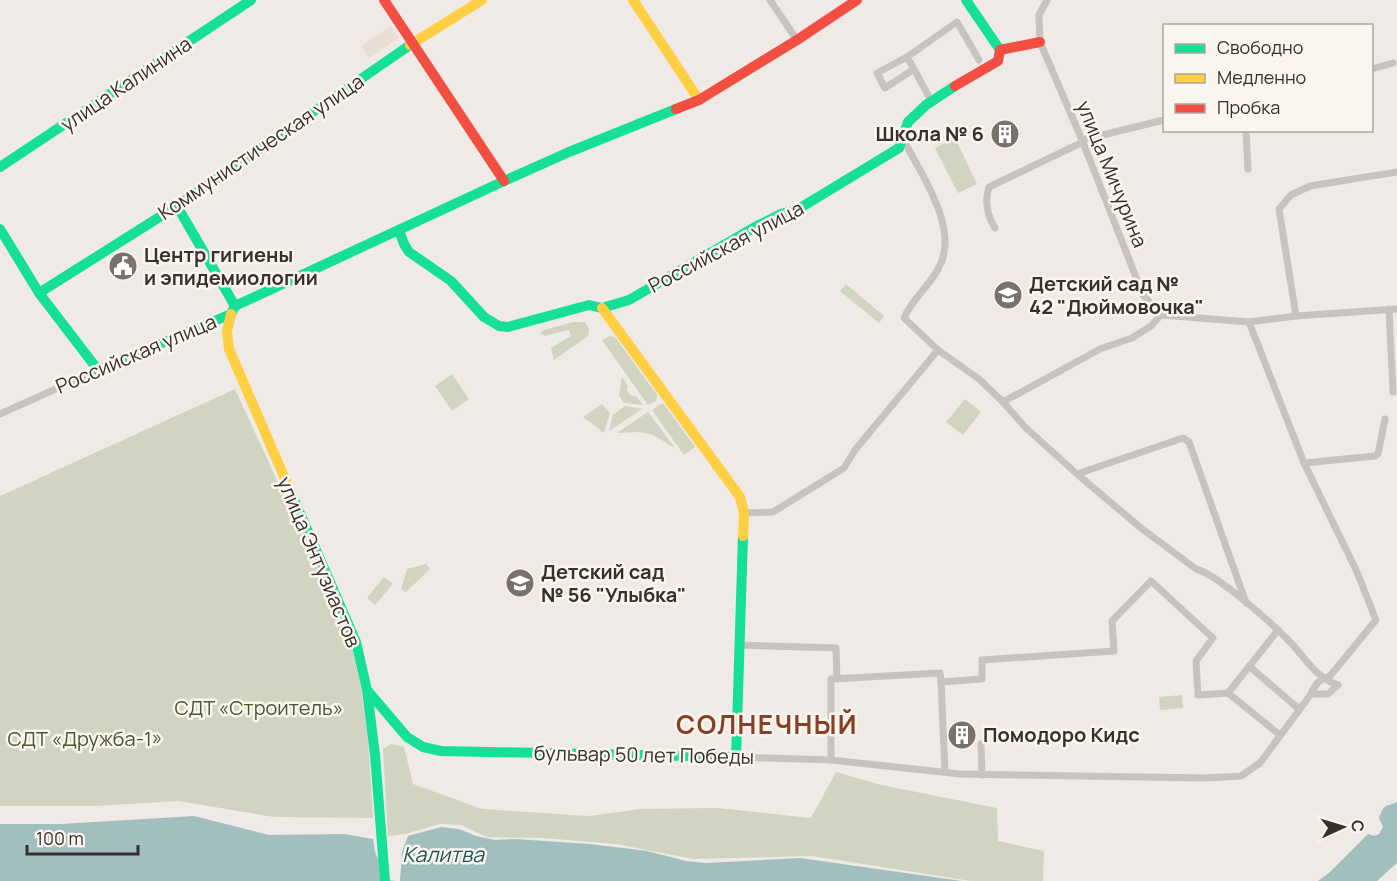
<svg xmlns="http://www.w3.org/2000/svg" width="1397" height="881" font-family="Manrope,sans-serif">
<rect width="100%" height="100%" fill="#efeae5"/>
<g fill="#d0d4c0">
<polygon points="955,138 977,184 958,193 935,148"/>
<polygon points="846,284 884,316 879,323 840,291"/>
<polygon points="573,322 585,322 589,329 588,336 554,360 551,348 571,336 569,330 545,336 540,333 544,330"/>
<polygon points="610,336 615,337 657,395 656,401 648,405 602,340"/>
<polygon points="452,374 469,399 452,411 435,386"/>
<polygon points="622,377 628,386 627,390 631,396 636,396 643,405 624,403 619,395"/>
<polygon points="235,389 331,598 352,649 361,688 368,738 373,818 274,817 179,801 96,806 0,806 0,496"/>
<polygon points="965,399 981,412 963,435 946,422"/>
<polygon points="663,403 695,447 684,455 652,410"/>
<polygon points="602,404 610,413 604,433 583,417"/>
<polygon points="625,406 642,409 609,431 613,415"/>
<polygon points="648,412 675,448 653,435 640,432 617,433"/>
<polygon points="426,564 430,569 406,592 401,589 407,569"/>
<polygon points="384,577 393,584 375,605 367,598"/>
<polygon points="1182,695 1183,708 1160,710 1159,697"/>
<polygon points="391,744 404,747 413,784 482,809 588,816 641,809 717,808 811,818 836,772 881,785 997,808 998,841 1044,851 1043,881 971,881 812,856 693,859 616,844 543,838 487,837 461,825 440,824 405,834 388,836 383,749"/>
</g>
<polygon fill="#e8ded3" points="391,26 399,38 369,58 361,46"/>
<g fill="#a2bfc0">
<path d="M1397,802V863L1377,881H1318L1330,872L1368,834L1374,836L1379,834L1383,827L1379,818C1384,804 1385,807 1397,802Z"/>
<polygon points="194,816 269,835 344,834 373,839 375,852 388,880 396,881 0,881 0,824 61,824"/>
<polygon points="441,827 459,829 476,836 495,840 515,839 590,844 647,851 686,861 705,863 800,858 962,881 400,881 402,852 408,836"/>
</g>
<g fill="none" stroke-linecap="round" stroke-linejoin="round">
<g stroke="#c8c3be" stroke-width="7">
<polyline points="770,0 797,40"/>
<polyline points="1047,0 1039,15 1040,42 1082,140 1143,295 1161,315"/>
<polyline points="907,57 957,22 979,60"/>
<polyline points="914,69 907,57 877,73 885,88 914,69 929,97 934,100"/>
<polyline points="1372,69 1393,63"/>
<polyline points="1246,130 1248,169"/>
<polyline points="1082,140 1164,120"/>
<path d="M904,141C922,175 961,231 938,269C928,288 912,299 904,318L938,350L979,379L1003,402L1025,427L1077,474L1141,528L1196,569C1217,574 1274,625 1291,643C1306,659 1316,678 1338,685"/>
<path d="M995,228C987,215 984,202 989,187L1083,142"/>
<polyline points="1389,309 1393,392"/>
<polyline points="1161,315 1249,322 1296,316 1397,309"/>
<polyline points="1296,316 1279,209 1291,195 1310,186 1397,172"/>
<path d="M1249,322L1304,463L1357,572L1376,620L1330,676C1320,679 1315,684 1311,694"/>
<polyline points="1003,402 1100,349 1132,338 1151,326 1161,315"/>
<polyline points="0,414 98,370"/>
<polyline points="1304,463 1375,456 1378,454 1385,419"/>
<polyline points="1077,474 1183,438 1189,442 1246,603"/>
<polyline points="744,513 773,512 844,468 855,450 938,350"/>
<polyline points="739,645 836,648 837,679"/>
<polyline points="1249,666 1299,709"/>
<polyline points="941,682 945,772"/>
<polyline points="1228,693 1280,735"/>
<polyline points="981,744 982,775"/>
<polyline points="736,757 831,760 960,774 1206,778 1241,776 1260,763 1311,694 1328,694 1338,685"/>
<polyline points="831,760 831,679 940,673 941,682 982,679 982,660 1114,651 1112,621 1151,581 1213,638 1196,661 1198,695 1228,693 1278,630"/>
</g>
<g stroke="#16e098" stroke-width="10">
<polyline points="966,0 1000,50"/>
<polyline points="0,167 251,0"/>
<polyline points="177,206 235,306"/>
<polyline points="0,229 39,293 98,370 231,314 235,306 504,181 569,152 676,109"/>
<polyline points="399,230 404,244 409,252 451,281 484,317 499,326 508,327 589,305 602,308 629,300 755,227 781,214 795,211 899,148 908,122 926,105 955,86"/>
<polyline points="39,293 177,206 410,45"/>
<polyline points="292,495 356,642 367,690 375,755 385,881"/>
<polyline points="367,690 407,737 423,747 441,751 736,757 743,536"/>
</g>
<g stroke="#ffcf43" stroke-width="10">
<polyline points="633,0 699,100"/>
<polyline points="410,45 482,0"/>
<polyline points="602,308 740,497 744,513 743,536"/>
<polyline points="231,314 227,331 229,349 292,495"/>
</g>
<g stroke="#f24e42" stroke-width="10">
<polyline points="384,0 504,181"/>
<polyline points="955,86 998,61 1000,50 1040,42"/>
<polyline points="676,109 699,100 797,40 857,0"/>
</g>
</g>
<defs>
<g id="building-disc" transform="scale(1.5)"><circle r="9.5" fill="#79716c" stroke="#faf5ee"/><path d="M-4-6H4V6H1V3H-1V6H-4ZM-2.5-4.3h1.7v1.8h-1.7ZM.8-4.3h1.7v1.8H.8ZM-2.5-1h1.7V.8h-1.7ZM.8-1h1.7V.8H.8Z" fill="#fff"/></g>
<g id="civic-disc" transform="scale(1.5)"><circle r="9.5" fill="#79716c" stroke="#faf5ee"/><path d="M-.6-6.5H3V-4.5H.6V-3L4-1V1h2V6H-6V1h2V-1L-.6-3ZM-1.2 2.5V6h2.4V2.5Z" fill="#fff"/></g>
<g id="school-disc" transform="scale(1.5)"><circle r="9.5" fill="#79716c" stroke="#faf5ee"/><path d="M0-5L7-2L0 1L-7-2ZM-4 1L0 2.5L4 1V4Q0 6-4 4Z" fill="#fff"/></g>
</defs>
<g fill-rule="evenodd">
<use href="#building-disc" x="1005" y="134"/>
<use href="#civic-disc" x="123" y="266"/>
<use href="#school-disc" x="1008" y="295"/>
<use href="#school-disc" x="520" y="583"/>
<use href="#building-disc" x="962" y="735"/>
</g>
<g text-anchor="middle" stroke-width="5" stroke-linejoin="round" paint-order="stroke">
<g font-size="20" fill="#3a302b" stroke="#faf5ee">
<text transform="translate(126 84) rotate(-34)" y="7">улица Калинина</text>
<text transform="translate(261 147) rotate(-34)" y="7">Коммунистическая улица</text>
<text transform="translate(1112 174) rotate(68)" y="7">улица Мичурина</text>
<text transform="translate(726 247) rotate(-28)" y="7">Российская улица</text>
<text transform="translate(136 354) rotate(-23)" y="7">Российская улица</text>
<text transform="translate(319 562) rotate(67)" y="7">улица Энтузиастов</text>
<text transform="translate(644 755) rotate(1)" y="7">бульвар 50 лет Победы</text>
</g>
<g font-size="20" font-weight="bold" fill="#3a302b" stroke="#faf5ee" text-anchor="start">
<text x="984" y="141" text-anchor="end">Школа № 6</text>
<text x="144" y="262">Центр гигиены<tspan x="144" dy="23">и эпидемиологии</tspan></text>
<text x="1029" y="291">Детский сад №<tspan x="1029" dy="23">42 "Дюймовочка"</tspan></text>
<text x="541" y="579">Детский сад<tspan x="541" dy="23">№ 56 "Улыбка"</tspan></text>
<text x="983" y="742">Помодоро Кидс</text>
</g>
<g font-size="20" fill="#48582f" stroke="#faf5ee">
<text x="259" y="715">СДТ «Строитель»</text>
<text x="85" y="746">СДТ «Дружба-1»</text>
</g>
<g font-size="21" font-style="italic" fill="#21565b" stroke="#faf5ee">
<text x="443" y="862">Калитва</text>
</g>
<g font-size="26" font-weight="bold" letter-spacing="1.5" fill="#873f26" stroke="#faf5ee">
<text x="767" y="734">СОЛНЕЧНЫЙ</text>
</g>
</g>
<rect x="1163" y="24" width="210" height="108" fill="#faf5ee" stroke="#ada6a0" stroke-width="1.5"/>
<rect x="1175" y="44" width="30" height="9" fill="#16e098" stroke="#ada6a0" stroke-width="1.5"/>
<text x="1217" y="54" font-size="18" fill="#3a302b">Свободно</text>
<rect x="1175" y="74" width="30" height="9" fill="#ffcf43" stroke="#ada6a0" stroke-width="1.5"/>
<text x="1217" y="84" font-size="18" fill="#3a302b">Медленно</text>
<rect x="1175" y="104" width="30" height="9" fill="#f24e42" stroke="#ada6a0" stroke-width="1.5"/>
<text x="1217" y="114" font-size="18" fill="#3a302b">Пробка</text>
<g transform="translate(1343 827) rotate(86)" stroke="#faf5ee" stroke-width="4.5" paint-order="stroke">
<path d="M0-4.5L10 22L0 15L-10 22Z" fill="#3a302b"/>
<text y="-9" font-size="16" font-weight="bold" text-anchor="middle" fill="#3a302b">С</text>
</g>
<path d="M27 845v9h111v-9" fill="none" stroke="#3a302b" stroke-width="3"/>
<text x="36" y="845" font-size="18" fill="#3a302b" stroke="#faf5ee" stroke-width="4.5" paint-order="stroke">100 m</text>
</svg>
